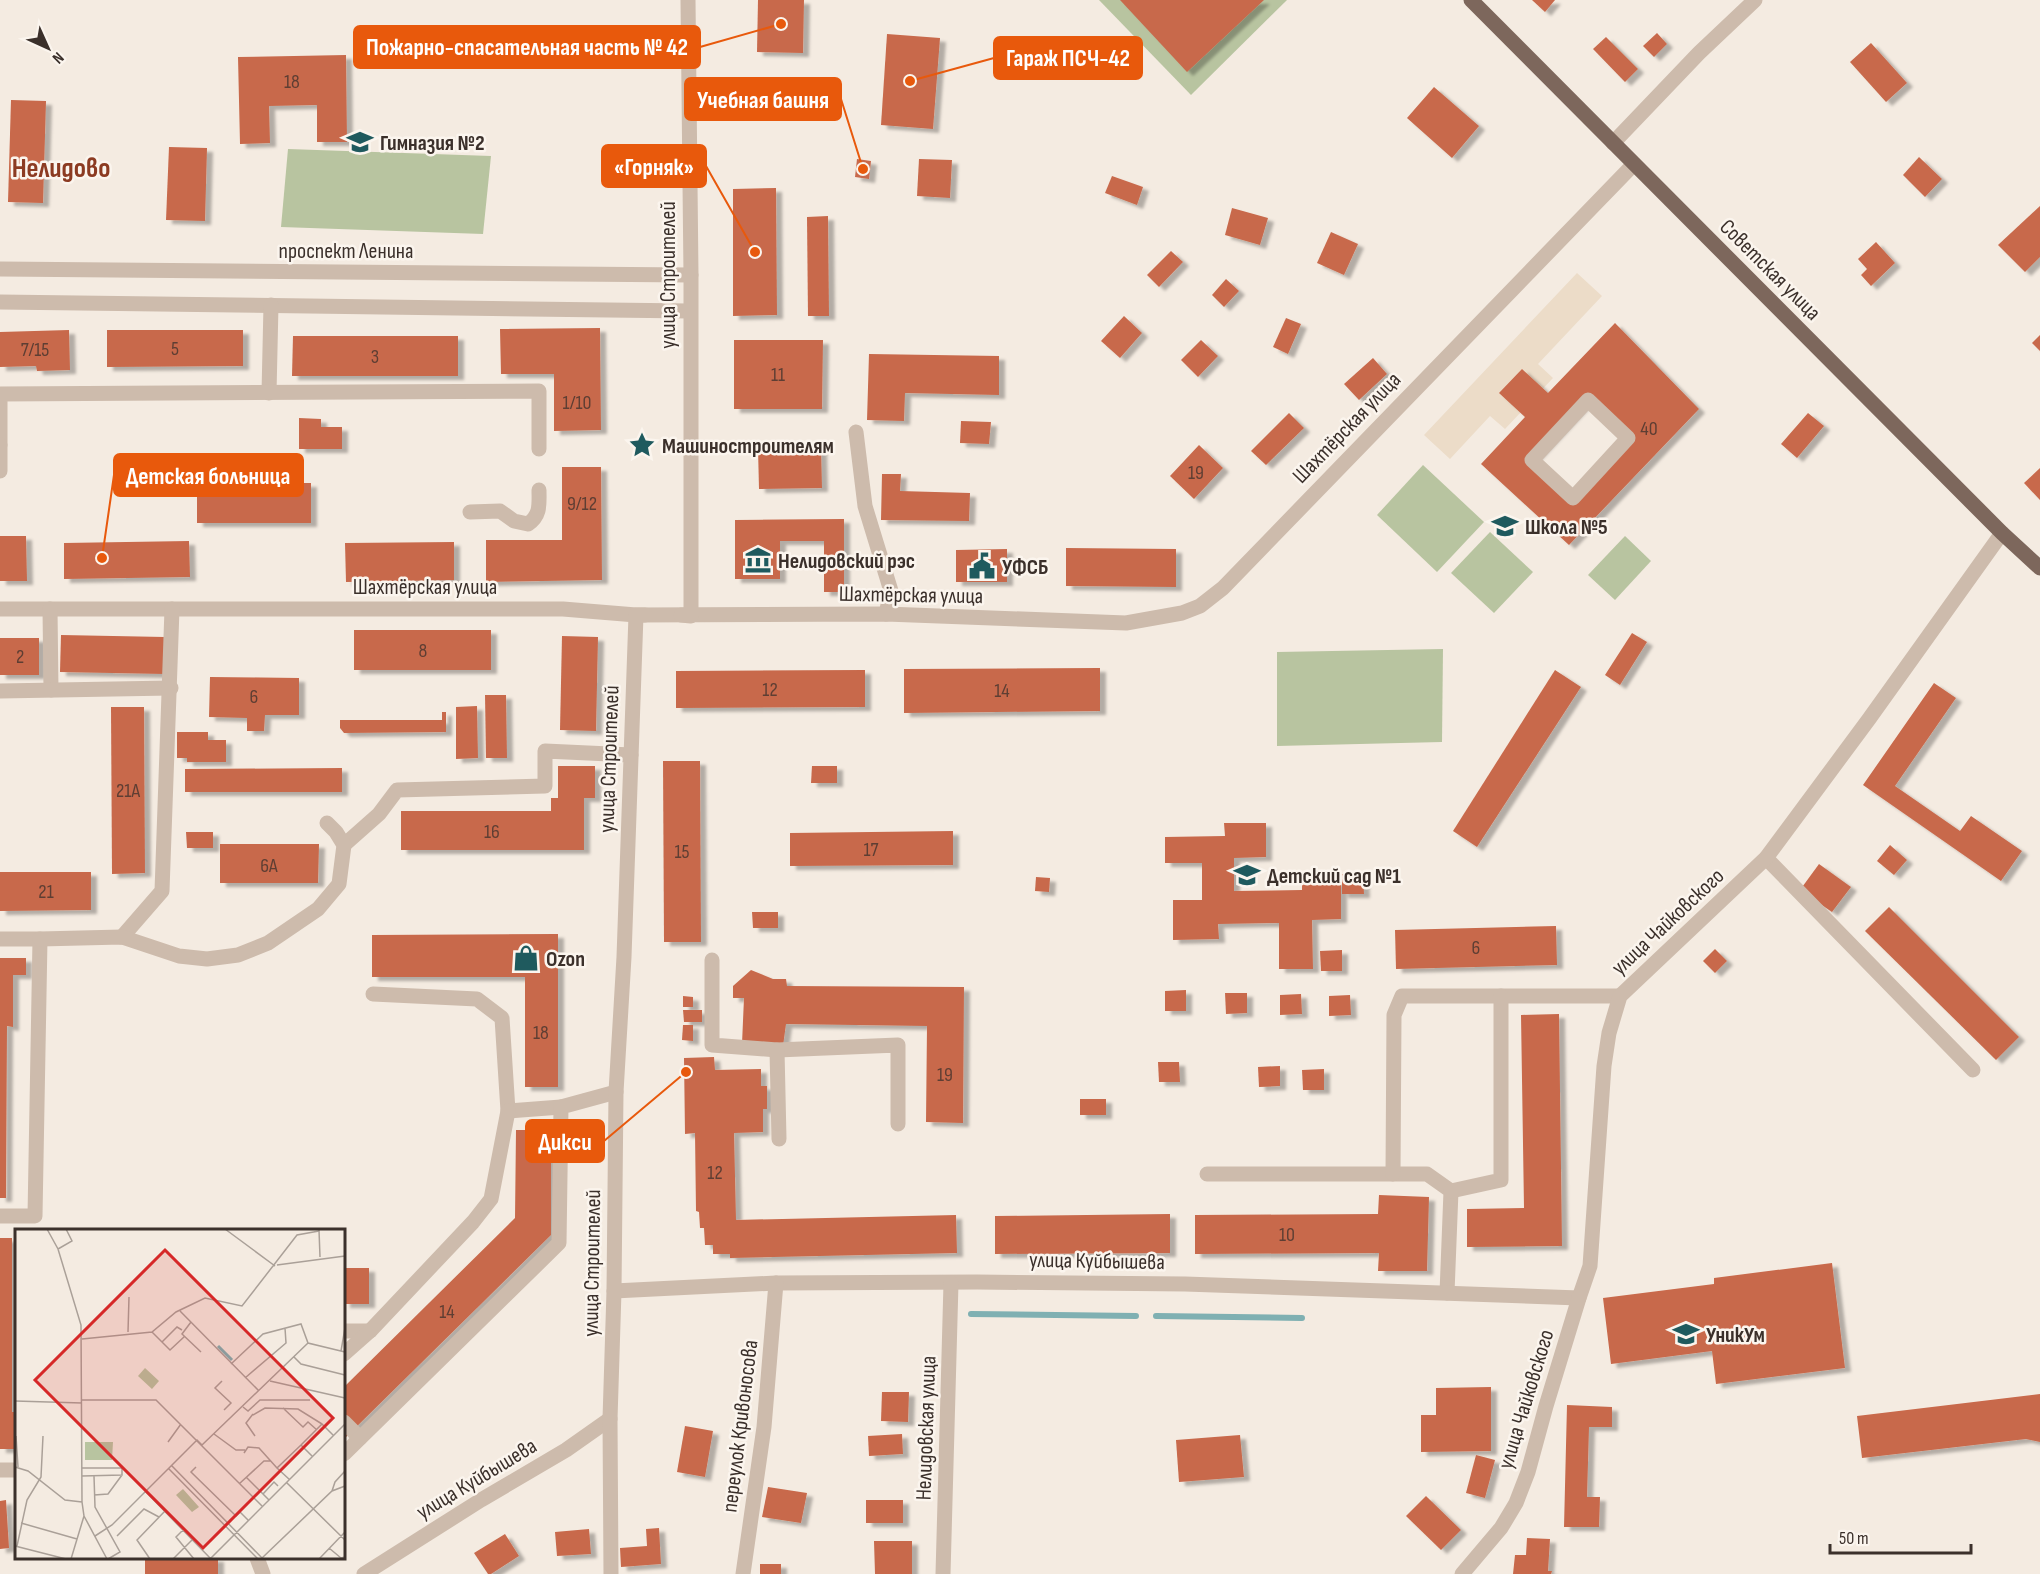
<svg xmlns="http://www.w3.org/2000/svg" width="2040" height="1574" font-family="'Sofia Sans Condensed',sans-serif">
<defs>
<filter id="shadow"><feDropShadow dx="6" dy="4" stdDeviation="1.5" flood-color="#0004"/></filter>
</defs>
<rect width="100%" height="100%" fill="#f4ebe1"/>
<g fill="#b8c4a0">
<polygon points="1099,0 1287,0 1191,95"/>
<polygon points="288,149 491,156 483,234 281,227"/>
<polygon points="1423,465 1484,522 1437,572 1377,515"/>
<polygon points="1490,532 1533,572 1494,613 1451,573"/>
<polygon points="1625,536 1651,561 1615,600 1588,575"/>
<polygon points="1443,649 1442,742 1277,746 1277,652"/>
</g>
<polygon fill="#ecdcc8" points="1577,273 1602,296 1538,364 1553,378 1505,429 1490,416 1450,459 1424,435"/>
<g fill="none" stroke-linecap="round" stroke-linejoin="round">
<g stroke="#7fb0b2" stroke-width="6">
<polyline points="971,1314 1136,1316"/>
<polyline points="1156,1316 1302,1318"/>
</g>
</g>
<g fill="#c8694b" fill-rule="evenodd" filter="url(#shadow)">
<polygon points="758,0 804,0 803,53 757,52"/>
<polygon points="1120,0 1264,0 1187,72"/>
<polygon points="1532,0 1555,0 1545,12"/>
<polygon points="1657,33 1667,44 1654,57 1643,46"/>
<polygon points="887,34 940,38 933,129 881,125"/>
<polygon points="1606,37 1638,69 1625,82 1593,49"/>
<polygon points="1871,43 1907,83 1886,102 1850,62"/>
<polygon points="346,55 347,142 317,142 317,105 269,106 270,143 240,144 238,57"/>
<polygon points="1434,87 1479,126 1452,158 1407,118"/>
<polygon points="11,100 46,101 43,203 8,202"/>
<polygon points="169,147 207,148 205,221 166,220"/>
<polygon points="1919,157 1942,179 1925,197 1903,175"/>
<polygon points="857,159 871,161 869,179 855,177"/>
<polygon points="919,159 952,160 950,198 917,196"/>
<polygon points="1112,176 1143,187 1137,205 1105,193"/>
<polygon points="776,188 777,315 733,316 733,189"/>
<polygon points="2040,206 2040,257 2025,272 1998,245"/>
<polygon points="1232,208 1268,218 1260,245 1225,235"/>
<polygon points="828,216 829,316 808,316 807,217"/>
<polygon points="1331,232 1358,244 1344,275 1317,263"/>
<polygon points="1876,242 1895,263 1871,286 1861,275 1867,269 1858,259"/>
<polygon points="1171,251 1183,262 1159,287 1147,275"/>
<polygon points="1226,279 1239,291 1224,307 1212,295"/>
<polygon points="1124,316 1142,333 1120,358 1101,341"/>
<polygon points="1286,318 1301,324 1288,354 1273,347"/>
<path d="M1615,323L1699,409L1569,545L1481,464L1525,417L1499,393L1522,369L1548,393ZM1588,400L1628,438L1573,498L1532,460Z"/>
<polygon points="600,328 601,430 554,431 554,374 501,374 500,329"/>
<polygon points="69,330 70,370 37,371 36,366 0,367 0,332"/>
<polygon points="107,330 243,330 243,366 107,367"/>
<polygon points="2040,335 2040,351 2032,343"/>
<polygon points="293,336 458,336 458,376 292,376"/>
<polygon points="734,340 823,340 822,409 734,409"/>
<polygon points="1201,340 1218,356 1198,377 1181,360"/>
<polygon points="869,354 999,356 999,395 905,393 904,421 867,420"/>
<polygon points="1373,358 1387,374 1359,400 1344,384"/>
<polygon points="1289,413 1304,428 1266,465 1251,451"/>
<polygon points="1808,413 1824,426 1797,458 1781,444"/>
<polygon points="299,418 321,419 321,427 342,427 342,449 299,449"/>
<polygon points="961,421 991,422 989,444 960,443"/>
<polygon points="1199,445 1223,468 1194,499 1170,476"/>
<polygon points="821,447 822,488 759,489 758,448"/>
<polygon points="562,467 601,467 602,580 486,582 486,540 562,540"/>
<polygon points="2040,468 2040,500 2024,483"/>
<polygon points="882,474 901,474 900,491 970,493 969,521 881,520"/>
<rect x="197" y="483" width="114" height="40"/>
<polygon points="844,519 844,592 824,592 824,541 780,541 780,579 735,579 735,520"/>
<polygon points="0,536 26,536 27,581 0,581"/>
<polygon points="189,541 190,577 64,579 64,543"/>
<polygon points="454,542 454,580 346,582 345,543"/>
<polygon points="1066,548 1176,549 1176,587 1066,586"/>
<polygon points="1007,549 1007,582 956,582 956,550"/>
<rect x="354" y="630" width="137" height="40"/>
<polygon points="1632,633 1647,642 1620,685 1605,675"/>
<polygon points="61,635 165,637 165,674 60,672"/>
<polygon points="562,636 598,637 596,731 560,730"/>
<rect x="0" y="638" width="39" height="37"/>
<polygon points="1100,668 1100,711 904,713 904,669"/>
<polygon points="865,670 865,707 676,708 676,671"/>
<polygon points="1555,670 1581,687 1477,847 1453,831"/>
<polygon points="210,677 299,678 299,715 265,715 264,731 247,731 247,718 209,717"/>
<polygon points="1934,683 1956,698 1895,786 1960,831 1971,816 2022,851 2001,881 1863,785"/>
<polygon points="485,695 506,695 507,758 486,758"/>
<polygon points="477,706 478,758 456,759 456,707"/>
<polygon points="111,707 144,707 145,873 112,874"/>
<polygon points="442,712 446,712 446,732 344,733 340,728 340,720 442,720"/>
<polygon points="177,732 208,732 208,740 226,740 226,762 187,762 187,758 177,758"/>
<polygon points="663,761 700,761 701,942 664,942"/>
<polygon points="558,766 595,766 595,798 584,798 584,850 401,850 401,811 551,811 551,798 558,798"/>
<polygon points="812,766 837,766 837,783 811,783"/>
<polygon points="342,768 342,792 185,792 185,769"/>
<polygon points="1224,823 1266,823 1266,857 1234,858 1234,891 1302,890 1302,881 1341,881 1341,919 1312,920 1313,969 1279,969 1279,923 1218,924 1219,939 1173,940 1173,900 1202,900 1202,863 1165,863 1165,837 1225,836"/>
<polygon points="953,831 953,865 790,866 790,833"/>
<polygon points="186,832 213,832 213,848 187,848"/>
<polygon points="220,844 319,844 318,883 220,883"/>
<polygon points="1890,845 1907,860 1894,875 1877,861"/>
<polygon points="1819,864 1851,887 1832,912 1800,890"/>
<polygon points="0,872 91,872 91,910 0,911"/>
<polygon points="1363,873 1364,894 1342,894 1342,874"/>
<polygon points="1036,877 1050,878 1049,892 1035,891"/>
<polygon points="1889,907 2019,1037 1996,1060 1865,931"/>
<polygon points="752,912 778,912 778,928 753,928"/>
<polygon points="1556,926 1557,965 1396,969 1395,930"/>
<polygon points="558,934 558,1087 525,1087 525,977 372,977 372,935"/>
<polygon points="1715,949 1727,961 1715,973 1703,961"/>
<polygon points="1342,950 1342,971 1321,971 1320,951"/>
<polygon points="0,958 26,958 26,975 13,975 13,1027 7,1026 6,1198 0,1198"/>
<polygon points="751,970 773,979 786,979 787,986 964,987 963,1123 926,1122 927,1026 786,1024 783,1046 742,1044 744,998 733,998 733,986"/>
<polygon points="1186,990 1186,1011 1165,1011 1165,991"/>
<polygon points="1225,993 1247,993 1247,1013 1226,1014"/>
<polygon points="1301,994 1302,1014 1280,1015 1280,995"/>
<polygon points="1350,995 1351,1015 1329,1016 1329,996"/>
<polygon points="683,996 693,997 693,1007 683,1007"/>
<polygon points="683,1010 702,1010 702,1022 684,1022"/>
<polygon points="1559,1014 1562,1246 1467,1247 1467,1209 1524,1208 1521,1015"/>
<polygon points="683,1025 693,1025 693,1041 682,1040"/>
<polygon points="714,1057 715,1070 761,1069 761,1086 767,1086 767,1109 763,1109 763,1132 734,1133 736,1220 956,1215 957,1253 730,1258 730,1254 713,1254 713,1245 705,1245 704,1228 700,1228 699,1212 696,1211 695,1133 685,1134 684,1058"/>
<polygon points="1158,1062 1179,1062 1180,1082 1159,1082"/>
<polygon points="1280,1066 1280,1086 1259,1087 1258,1067"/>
<polygon points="1324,1069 1324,1090 1303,1090 1302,1070"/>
<rect x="1080" y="1099" width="26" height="16"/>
<polygon points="516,1130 551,1130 551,1235 344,1439 344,1387 515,1218"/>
<polygon points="1379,1195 1429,1197 1427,1271 1378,1271 1379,1253 1195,1254 1195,1215 1378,1214"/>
<polygon points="1170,1214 1170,1253 995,1254 995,1216"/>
<polygon points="0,1238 12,1238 12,1412 16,1412 16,1449 0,1449"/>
<polygon points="1832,1263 1845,1368 1716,1384 1712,1351 1611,1364 1603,1298 1714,1284 1714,1278"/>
<rect x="344" y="1268" width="25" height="36"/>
<polygon points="1491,1387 1491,1451 1421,1452 1421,1415 1436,1415 1436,1388"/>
<polygon points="882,1392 909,1392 908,1422 881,1421"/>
<polygon points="2040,1394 2040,1442 2026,1439 1862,1458 1857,1416"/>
<polygon points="1567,1405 1612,1407 1612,1427 1589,1427 1587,1497 1600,1497 1599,1527 1564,1527"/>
<polygon points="685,1426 713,1431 705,1477 677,1472"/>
<polygon points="902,1434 903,1454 869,1456 868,1436"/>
<polygon points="1240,1435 1244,1477 1179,1482 1176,1440"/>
<polygon points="1476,1455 1495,1460 1485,1498 1466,1493"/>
<polygon points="768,1487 807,1493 801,1523 762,1517"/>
<polygon points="1426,1496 1461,1530 1441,1550 1406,1516"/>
<polygon points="6,1500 9,1548 0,1549 0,1501"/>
<rect x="866" y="1500" width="37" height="23"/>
<polygon points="659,1528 661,1564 621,1567 620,1548 647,1546 646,1529"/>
<polygon points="589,1529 591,1554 557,1556 555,1532"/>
<polygon points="505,1534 519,1556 491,1574 488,1574 474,1553"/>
<polygon points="1527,1538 1550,1539 1548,1571 1552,1571 1551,1574 1513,1574 1515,1555 1526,1555"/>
<polygon points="874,1541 912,1541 912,1574 875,1574"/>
<rect x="145" y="1558" width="73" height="16"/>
<rect x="760" y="1564" width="21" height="10"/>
</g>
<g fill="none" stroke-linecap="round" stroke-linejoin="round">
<g stroke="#cdbbac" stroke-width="15">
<polyline points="1613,143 1699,53 1755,0"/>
<polyline points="0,269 691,275"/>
<polyline points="0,302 689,311"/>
<polyline points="269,393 271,305"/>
<polygon points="1588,400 1628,438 1573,498 1532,460"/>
<polyline points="856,432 865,506 891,591 886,614"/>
<polyline points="0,445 0,394 539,391 539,449"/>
<polyline points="0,445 0,471"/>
<path d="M470,512L500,511L514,521L528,524C541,515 539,504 539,490"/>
<polyline points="0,609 563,609 636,615 886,614 1126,623 1182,613 1200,606 1223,588 1634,164"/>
<polyline points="50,609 51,690"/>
<polyline points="681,615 691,616 691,275 688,0"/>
<polyline points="0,691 171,688"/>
<polyline points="344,845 379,814 397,790 545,786 545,751 631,755"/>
<polyline points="1766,858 1973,1070"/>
<polyline points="122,937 162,891 172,609"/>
<polyline points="0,939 40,939 35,1216 0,1216"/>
<polyline points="40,939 122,937 179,956 207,959 238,955 268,943 318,909 339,884 344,845 336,832 327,823"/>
<polyline points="712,960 712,1045 777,1050 898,1045 898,1124"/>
<polyline points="373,994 477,999 502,1018 508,1111 561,1107"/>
<polyline points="777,1050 779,1139"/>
<polyline points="1207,1174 1427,1174 1451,1191 1447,1293"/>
<polyline points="1393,1174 1394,1015 1402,996 1620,996"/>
<polyline points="1451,1191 1501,1180 1501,996"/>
<polyline points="614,1291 776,1283 977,1282 1185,1284 1579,1298"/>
<polyline points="344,1331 370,1331"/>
<polyline points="344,1354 370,1331 473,1222 491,1199 508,1111"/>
<polyline points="344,1422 360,1438"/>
<polyline points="344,1454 559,1243 561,1107 616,1092"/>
<polyline points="0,1470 16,1470"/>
<polyline points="257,1558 263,1574"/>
<polyline points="364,1574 481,1500 566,1450 610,1419"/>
<polyline points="611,1574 610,1419 614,1291 616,1092 624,957 636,615 645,615"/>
<polyline points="743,1574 764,1427 776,1283"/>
<polyline points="943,1574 951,1283"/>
<polyline points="1462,1574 1501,1528 1516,1503 1528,1472 1546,1406 1579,1298 1590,1266 1604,1066 1609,1033 1620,996 1766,858 1869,719 2002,533"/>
</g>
<polyline stroke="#7d675c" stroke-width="15" points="1471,0 2002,533 2040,568"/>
</g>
<defs>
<g id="school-bare" transform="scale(2.07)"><path d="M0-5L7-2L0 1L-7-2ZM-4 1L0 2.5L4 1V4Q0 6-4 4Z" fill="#1f5a5e" stroke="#fbf5ee" stroke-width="2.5" paint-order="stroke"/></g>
<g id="sight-bare" transform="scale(2.07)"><path d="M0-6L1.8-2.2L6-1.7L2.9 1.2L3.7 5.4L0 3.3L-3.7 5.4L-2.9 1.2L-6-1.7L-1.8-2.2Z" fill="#1f5a5e" stroke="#fbf5ee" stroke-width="2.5" paint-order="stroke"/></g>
<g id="museum-bare" transform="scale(2.07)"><path d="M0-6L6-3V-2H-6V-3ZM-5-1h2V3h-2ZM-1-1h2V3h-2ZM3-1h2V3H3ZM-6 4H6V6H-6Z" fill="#1f5a5e" stroke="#fbf5ee" stroke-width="2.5" paint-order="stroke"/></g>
<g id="civic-bare" transform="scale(2.07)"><path d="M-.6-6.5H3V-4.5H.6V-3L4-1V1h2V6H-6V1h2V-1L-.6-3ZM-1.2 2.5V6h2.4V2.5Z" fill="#1f5a5e" stroke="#fbf5ee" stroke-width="2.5" paint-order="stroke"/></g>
<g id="shop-bare" transform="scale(2.07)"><path d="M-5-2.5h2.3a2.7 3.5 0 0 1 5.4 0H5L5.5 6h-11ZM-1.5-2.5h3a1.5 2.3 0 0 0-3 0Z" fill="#1f5a5e" stroke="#fbf5ee" stroke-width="2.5" paint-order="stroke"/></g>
</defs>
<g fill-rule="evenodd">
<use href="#school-bare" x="360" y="142"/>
<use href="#sight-bare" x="642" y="445"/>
<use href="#school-bare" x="1505" y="526"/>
<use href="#museum-bare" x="758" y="560"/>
<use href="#civic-bare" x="982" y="566"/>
<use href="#school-bare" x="1247" y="875"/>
<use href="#shop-bare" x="526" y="958"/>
<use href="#school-bare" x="1686" y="1334"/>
</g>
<g text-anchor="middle" stroke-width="5" stroke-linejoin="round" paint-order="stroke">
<g font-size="20" fill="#5e3e33">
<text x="292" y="88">18</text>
<text x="175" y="355">5</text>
<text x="35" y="356">7/15</text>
<text x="375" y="363">3</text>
<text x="778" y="381">11</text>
<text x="577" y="409">1/10</text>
<text x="1649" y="435">40</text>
<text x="1196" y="479">19</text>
<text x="582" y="510">9/12</text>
<text x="423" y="657">8</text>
<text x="20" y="663">2</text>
<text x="770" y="696">12</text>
<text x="1002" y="697">14</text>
<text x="254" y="703">6</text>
<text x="128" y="797">21А</text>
<text x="492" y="838">16</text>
<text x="871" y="856">17</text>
<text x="682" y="858">15</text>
<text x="269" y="872">6А</text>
<text x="46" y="898">21</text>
<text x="1476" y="954">6</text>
<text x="541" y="1039">18</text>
<text x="945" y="1081">19</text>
<text x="715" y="1179">12</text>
<text x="1287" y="1241">10</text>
<text x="447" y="1318">14</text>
</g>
<g font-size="22" font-weight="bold" fill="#3b302b" stroke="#fbf5ee" text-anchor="start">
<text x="380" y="150">Гимназия №2</text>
<text x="662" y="453">Машиностроителям</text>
<text x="1525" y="534">Школа №5</text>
<text x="778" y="568">Нелидовский рэс</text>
<text x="1002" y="574">УФСБ</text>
<text x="1267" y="883">Детский сад №1</text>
<text x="546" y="966">Ozon</text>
<text x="1706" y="1342">УникУм</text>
</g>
<g font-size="22" fill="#3b302b" stroke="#fbf5ee">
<text x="346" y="258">проспект Ленина</text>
<text transform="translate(1771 269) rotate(45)" y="8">Советская улица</text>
<text transform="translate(667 275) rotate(-90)" y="8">улица Строителей</text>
<text transform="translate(1346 427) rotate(-46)" y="8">Шахтёрская улица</text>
<text x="425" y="594">Шахтёрская улица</text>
<text transform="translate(911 594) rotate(1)" y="8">Шахтёрская улица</text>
<text transform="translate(608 759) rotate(-88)" y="8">улица Строителей</text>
<text transform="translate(1667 921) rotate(-43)" y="8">улица Чайковского</text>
<text transform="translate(1097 1260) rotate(1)" y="8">улица Куйбышева</text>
<text transform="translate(591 1263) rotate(-89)" y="8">улица Строителей</text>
<text transform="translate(1525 1399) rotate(-73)" y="8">улица Чайковского</text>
<text transform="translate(739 1426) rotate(-83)" y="8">переулок Кривоносова</text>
<text transform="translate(925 1428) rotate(-88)" y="8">Нелидовская улица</text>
<text transform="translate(476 1478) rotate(-31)" y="8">улица Куйбышева</text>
</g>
<g font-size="28" font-weight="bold" fill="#8c3b22" stroke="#fbf5ee">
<text x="61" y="177">Нелидово</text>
</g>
</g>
<g transform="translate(15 1229)">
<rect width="330" height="330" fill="#f4ebe1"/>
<path d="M130,139L144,152L137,160L123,147ZM70,213H98L97,231H70ZM168,260L184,278L177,283L161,266Z" fill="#b8c4a0"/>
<path fill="none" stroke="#7fb0b2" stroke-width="3" d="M203,117L217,131"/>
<path fill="none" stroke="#aaa098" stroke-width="1.5" d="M32,0L43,20L66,96L67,273L69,287L92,330M210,0L260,37M304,1L305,28M43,20L57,12L51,0M262,36L330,27M165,82L244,162M176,93L167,105L186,123M113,103L114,68M137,103L155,121L170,107M67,110L137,103L161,83L190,69L227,77L282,6L304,2M147,113L162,98L167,101M326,122L330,99M279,128L286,135L330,146M216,135L248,105L286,95L293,114L330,123M230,149L271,114L270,99M207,152L200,159L216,174L209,181M255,152L330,169M67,171H141L248,278M0,172L67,174M228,178L233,182L245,171H295M268,179L288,198L293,193L302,201M238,185L231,194L240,207M238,186L250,179L283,180L307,195M199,205L221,221H230M1,207L3,238M153,213L166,195M286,216L307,195L319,207M229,224L233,218L244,219L262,239M157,237L248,330M0,238L13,242L50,271L67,273M181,238L176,243L221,287L225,283L234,292M154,240L243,330M67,247L107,246V239H67M79,247L80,278L105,323L93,330M231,248L248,265M275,251L262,239L286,216L298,228M272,254L330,311M224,255L249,232H256M317,262L320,253L330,242M131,263L196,330M79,266L93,265L107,246M254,271L248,265L259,253L263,257M6,294L62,310M169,300L161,308L179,330M80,307L97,296L182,211L187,216L293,114M102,307L129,280L144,288M0,317L51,330M2,317L12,271L26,248L28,207M314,319L326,329L330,328M247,329L317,262L330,257M56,330L69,287M135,330L122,311L150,282M158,330L178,310M195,330L330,195M304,330L330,303"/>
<path fill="#d62828" fill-opacity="0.15" stroke="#d62828" stroke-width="3" d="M150,21L318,189L188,319L20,151Z"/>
<rect width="330" height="330" fill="none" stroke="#3b302b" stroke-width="3"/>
</g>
<path fill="none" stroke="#e8590c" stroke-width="2" d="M781 24L700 47M910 81L994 58M863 169L841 99M755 252L706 166M102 558L114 475M686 1072L604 1141"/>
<g fill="#e8590c" stroke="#fbf5ee" stroke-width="2">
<circle cx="781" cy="24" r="6"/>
<circle cx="910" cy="81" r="6"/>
<circle cx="863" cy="169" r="6"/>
<circle cx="755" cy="252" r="6"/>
<circle cx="102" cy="558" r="6"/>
<circle cx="686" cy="1072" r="6"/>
</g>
<g fill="#e8590c" stroke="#e8590c" stroke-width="2">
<rect x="354" y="26" width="346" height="42" rx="6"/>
<rect x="994" y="37" width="148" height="42" rx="6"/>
<rect x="685" y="78" width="156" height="42" rx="6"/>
<rect x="602" y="145" width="104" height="42" rx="6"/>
<rect x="114" y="454" width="189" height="42" rx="6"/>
<rect x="526" y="1120" width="78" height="42" rx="6"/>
</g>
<g font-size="24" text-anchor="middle" font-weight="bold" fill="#fff">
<text x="527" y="55">Пожарно-спасательная часть № 42</text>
<text x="1068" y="66">Гараж ПСЧ-42</text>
<text x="763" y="108">Учебная башня</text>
<text x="654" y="175">«Горняк»</text>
<text x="208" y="484">Детская больница</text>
<text x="565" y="1150">Дикси</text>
</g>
<g transform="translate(48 48) rotate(135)" stroke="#fbf5ee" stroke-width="4.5" paint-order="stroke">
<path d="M0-4.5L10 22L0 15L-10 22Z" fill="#3b302b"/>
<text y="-9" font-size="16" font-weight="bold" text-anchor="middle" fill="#3b302b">N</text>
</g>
<path d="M1830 1544v9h141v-9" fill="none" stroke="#3b302b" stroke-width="3"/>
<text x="1839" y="1544" font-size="18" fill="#3b302b" stroke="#fbf5ee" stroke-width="4.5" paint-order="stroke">50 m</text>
</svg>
